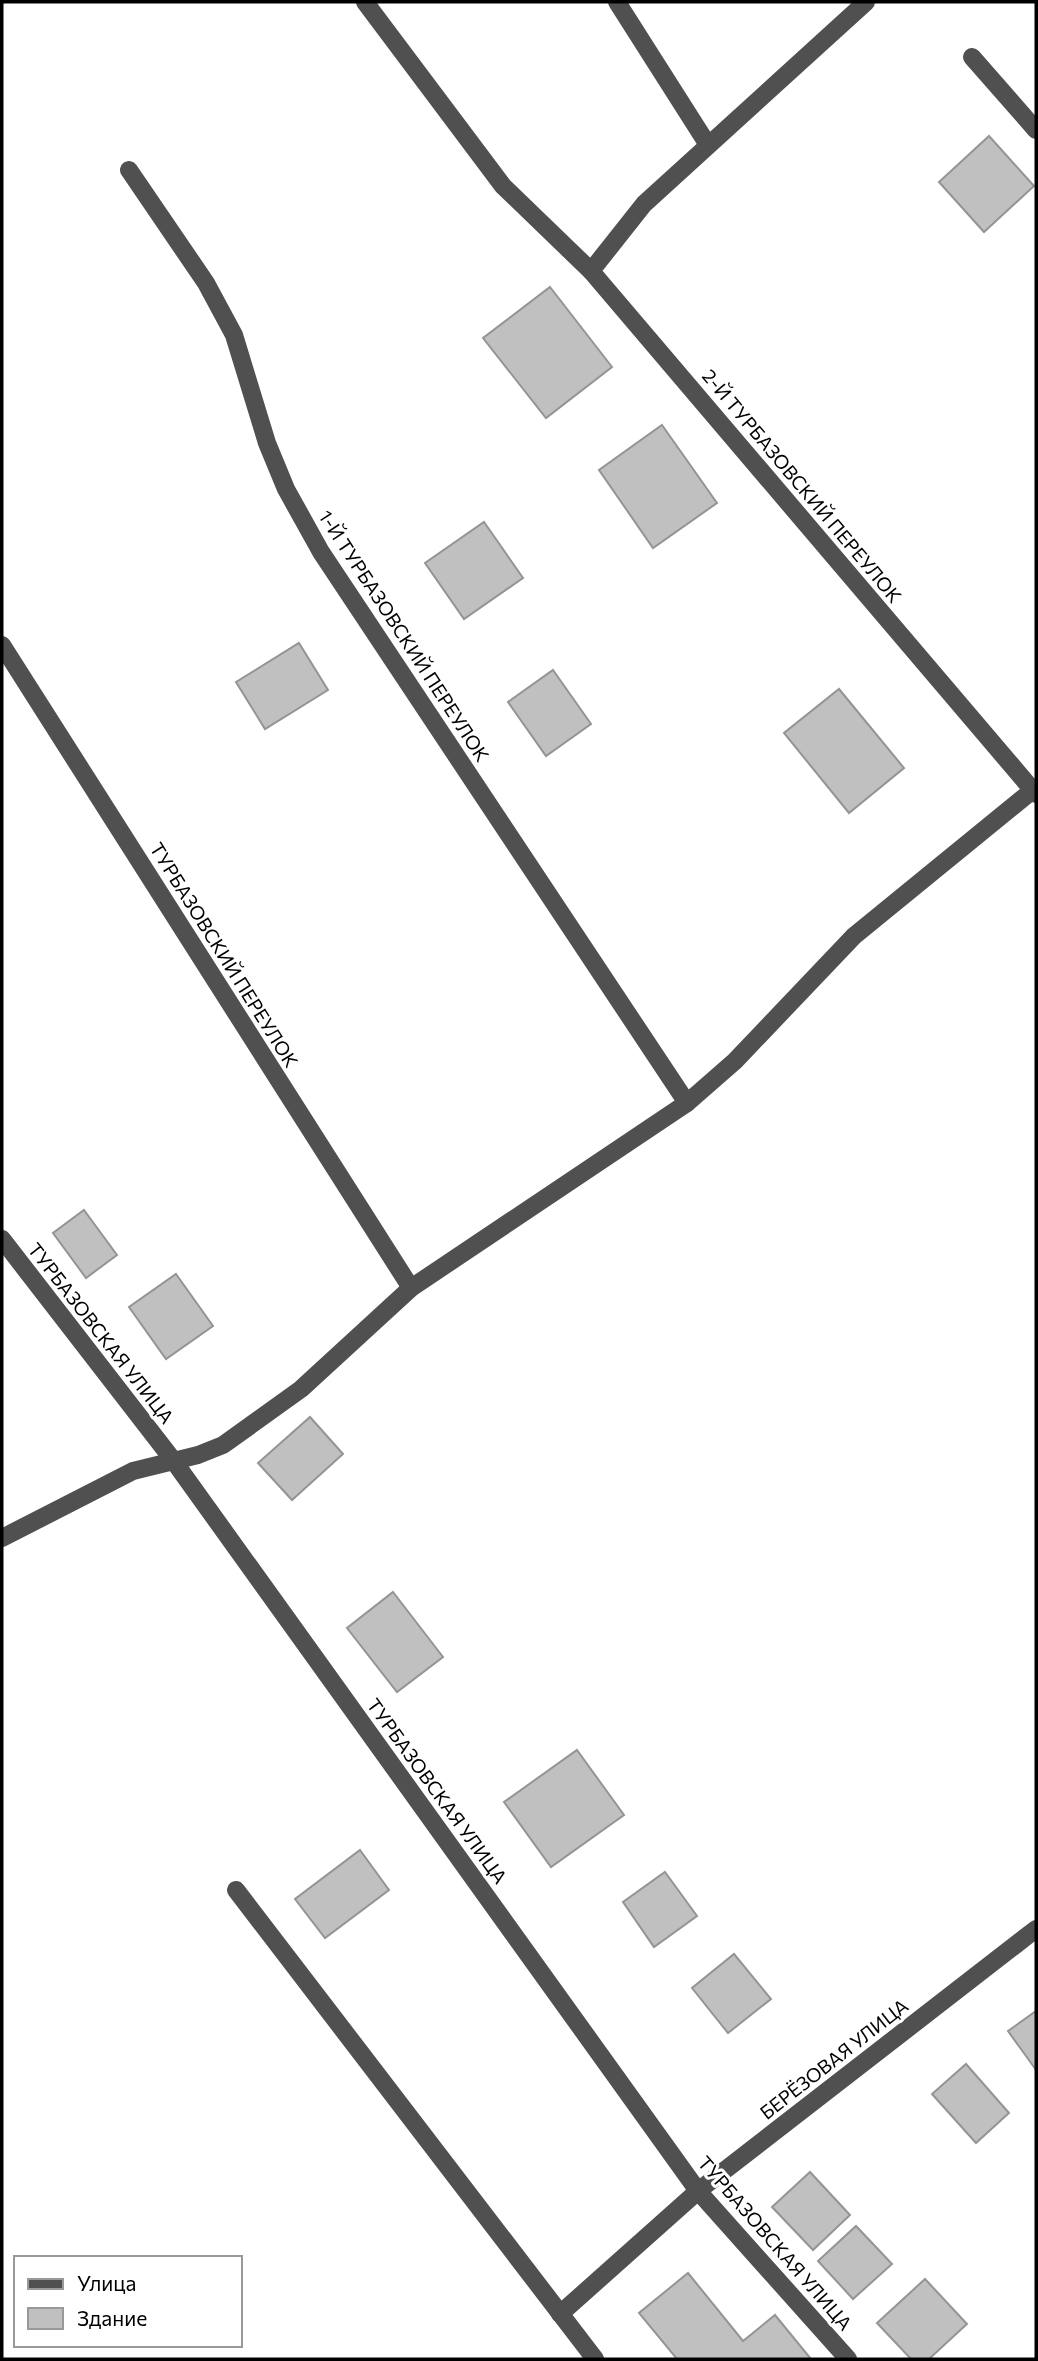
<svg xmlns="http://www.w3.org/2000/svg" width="1038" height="2361" font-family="Commissioner,sans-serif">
<rect width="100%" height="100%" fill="#fff"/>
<g fill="#c0c0c0" stroke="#949494" stroke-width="2">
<polygon points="989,136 1034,186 984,232 939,182"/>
<polygon points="550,287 612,367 546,418 483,338"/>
<polygon points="662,425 717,503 653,548 599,470"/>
<polygon points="484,522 523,578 464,619 425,563"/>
<polygon points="299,643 328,690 265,729 236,682"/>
<polygon points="553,670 591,724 546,756 508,702"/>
<polygon points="839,689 904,768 849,813 784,733"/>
<polygon points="84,1210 117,1255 86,1278 53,1233"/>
<polygon points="176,1274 213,1326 166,1359 129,1307"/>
<polygon points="310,1417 343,1454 292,1500 258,1463"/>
<polygon points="393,1592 443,1657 397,1692 347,1628"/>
<polygon points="577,1750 624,1815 551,1867 504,1802"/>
<polygon points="360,1850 389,1890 325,1938 295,1899"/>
<polygon points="665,1872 697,1916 654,1947 623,1902"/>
<polygon points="734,1954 771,1999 728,2033 692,1988"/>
<polygon points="1036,2011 1036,2070 1008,2031"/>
<polygon points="966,2064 1009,2113 976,2143 932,2094"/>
<polygon points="810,2172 850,2215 813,2250 772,2207"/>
<polygon points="856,2226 892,2264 853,2299 818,2261"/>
<polygon points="688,2273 743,2341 775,2315 811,2359 677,2359 639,2313"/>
<polygon points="925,2279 967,2324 929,2359 911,2359 877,2323"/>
</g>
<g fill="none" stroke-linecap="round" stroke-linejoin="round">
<g stroke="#505050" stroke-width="18">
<polyline points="365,2 503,186 591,271"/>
<polyline points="617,2 708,145"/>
<polyline points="866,2 644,204 591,271 1036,794"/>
<polyline points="972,57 1036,130"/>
<polyline points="129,170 206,283 234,335 267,443 286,489 321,552 687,1103"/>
<polyline points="2,645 411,1288"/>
<polyline points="2,1239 173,1460 698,2191 848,2359"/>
<polyline points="2,1538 133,1471 198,1455 223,1445 301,1389 411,1288 687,1103 735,1061 854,936 1033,790"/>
<polyline points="236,1890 595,2359"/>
<polyline points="560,2314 698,2191 1036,1929"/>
</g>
</g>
<g text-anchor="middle" stroke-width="6" stroke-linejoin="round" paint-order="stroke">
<g font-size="19" fill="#000" stroke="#fff">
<text transform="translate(802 486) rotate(50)" y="7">2-Й ТУРБАЗОВСКИЙ ПЕРЕУЛОК</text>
<text transform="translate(404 636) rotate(57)" y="7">1-Й ТУРБАЗОВСКИЙ ПЕРЕУЛОК</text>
<text transform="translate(224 955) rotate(58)" y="7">ТУРБАЗОВСКИЙ ПЕРЕУЛОК</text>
<text transform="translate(101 1333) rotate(52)" y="7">ТУРБАЗОВСКАЯ УЛИЦА</text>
<text transform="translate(437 1791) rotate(54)" y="7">ТУРБАЗОВСКАЯ УЛИЦА</text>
<text transform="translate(834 2059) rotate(-38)" y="7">БЕРЁЗОВАЯ УЛИЦА</text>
<text transform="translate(775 2243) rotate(49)" y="7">ТУРБАЗОВСКАЯ УЛИЦА</text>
</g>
</g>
<rect width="1038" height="2361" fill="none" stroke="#000000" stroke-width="7"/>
<rect x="14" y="2256" width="228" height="91" fill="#ffffff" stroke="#999999" stroke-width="2"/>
<rect x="28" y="2279" width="35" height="10" fill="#505050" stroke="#999999" stroke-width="2"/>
<text x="77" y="2291" font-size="21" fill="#000000">Улица</text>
<rect x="28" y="2308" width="35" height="21" fill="#c0c0c0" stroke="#999999" stroke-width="2"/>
<text x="77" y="2326" font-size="21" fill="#000000">Здание</text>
</svg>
